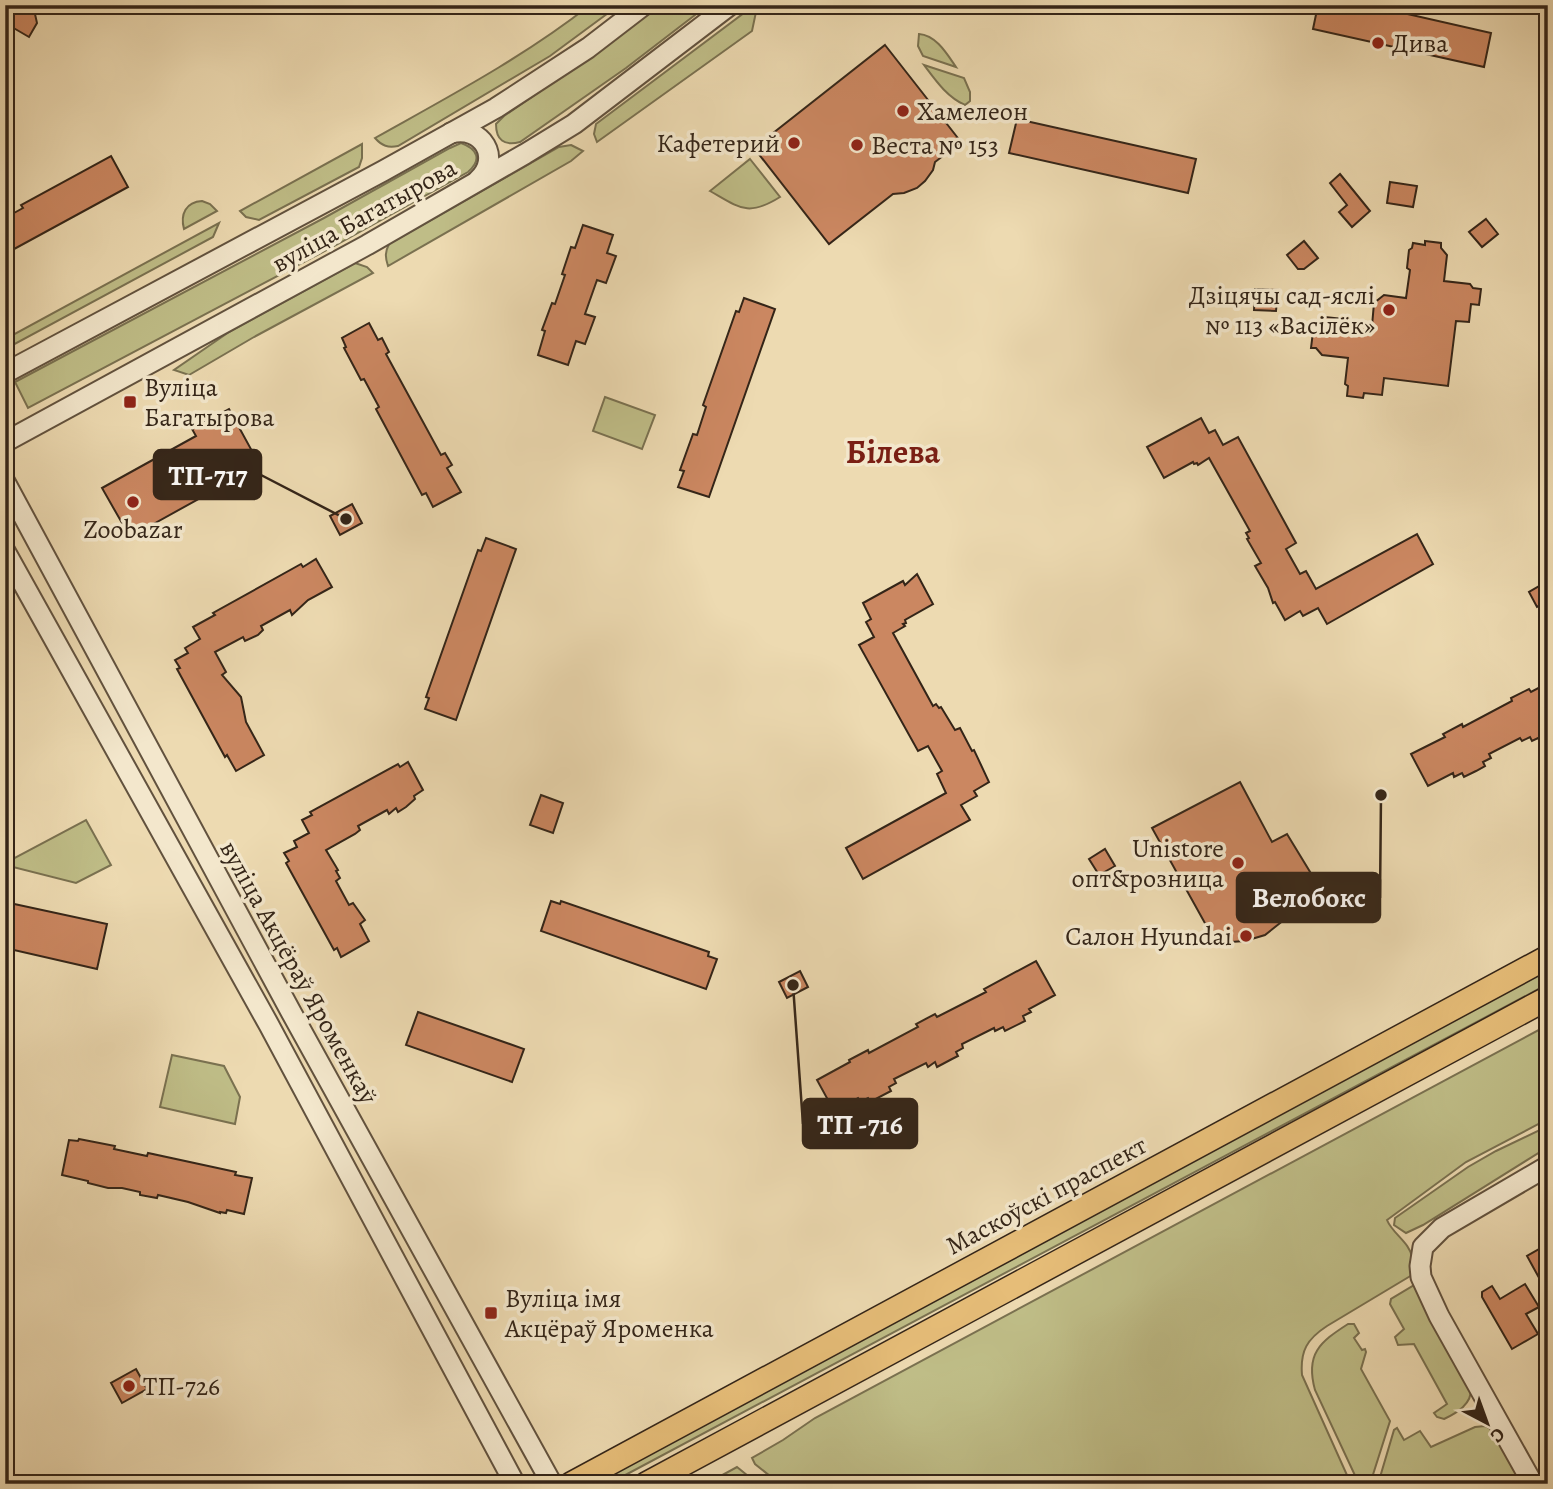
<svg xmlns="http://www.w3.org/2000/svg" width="1553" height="1489" font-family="Alegreya,serif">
<rect width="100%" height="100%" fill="#eddab1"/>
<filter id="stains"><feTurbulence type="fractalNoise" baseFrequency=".00286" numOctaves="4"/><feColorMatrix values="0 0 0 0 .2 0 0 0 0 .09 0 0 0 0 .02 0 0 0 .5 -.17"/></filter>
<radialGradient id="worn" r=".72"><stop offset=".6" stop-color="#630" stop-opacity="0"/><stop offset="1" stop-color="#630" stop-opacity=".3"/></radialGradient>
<g fill="#bfbd87" stroke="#7a7150" stroke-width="2">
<path d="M590,5H619L550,56L398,146C388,148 382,146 375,138C448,97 524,57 590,5Z"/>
<path d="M657,5H708L626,68L520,142C504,146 496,140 496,124L504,116L578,65Z"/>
<polygon points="752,7 756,12 752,31 597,142 594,134 596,124"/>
<path d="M919,34C936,35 947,54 956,67L923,56L918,46Z"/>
<path d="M924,65L964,78L970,92V101L965,105C947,97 936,81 924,65Z"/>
<path d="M461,143C478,149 482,160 468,172L338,244L28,408L15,382L324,218L450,148Z"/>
<polygon points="362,144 362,158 359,167 259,220 246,217 240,211"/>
<path d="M571,145L583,151L571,161L388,266C385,257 385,252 389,244L559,147Z"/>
<path d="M750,159L780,197C748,217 740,208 710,191Z"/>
<path d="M202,201L210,204L217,211L184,229C180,214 186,202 202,201Z"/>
<polygon points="219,223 213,237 11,346 9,337"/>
<polygon points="355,263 367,267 373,273 254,337 189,375 174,370 229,332"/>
<polygon points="605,397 655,415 642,449 593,431"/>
<polygon points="86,820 111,865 76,883 5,865 5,863"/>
<polygon points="1548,969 1548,984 616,1480 613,1473"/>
<path d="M1548,1025V1119L1466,1162L1387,1220C1392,1233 1410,1243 1412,1257C1413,1263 1412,1269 1412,1275L1327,1326C1307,1339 1300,1351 1302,1375L1351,1484H780L755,1464L752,1458L783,1440L815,1418Z"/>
<polygon points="172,1055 224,1066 240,1097 235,1124 160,1107"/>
<polygon points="1548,1126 1548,1147 1423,1225 1406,1233 1394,1225 1395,1218 1468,1167 1496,1151"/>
<path d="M1416,1284L1471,1388C1472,1404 1457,1413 1444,1419L1437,1417L1434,1413L1447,1404L1414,1344L1398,1345L1395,1337L1404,1329L1390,1304L1391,1299Z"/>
<path d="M1348,1324H1354L1359,1333L1354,1338L1362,1350L1365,1349L1366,1352L1361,1369L1390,1421L1370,1484H1359L1315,1390C1305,1354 1320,1342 1348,1324Z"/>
<polygon points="1485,1426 1494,1431 1523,1484 1378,1484 1394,1430 1397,1428 1404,1440 1420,1431 1431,1447 1475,1427"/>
<polygon points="737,1467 758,1484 706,1484"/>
</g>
<g fill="#cb8761" stroke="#342518" stroke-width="2">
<polygon points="5,5 33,5 37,23 29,37 5,23"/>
<polygon points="1318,5 1368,5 1491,33 1484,67 1313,29"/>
<polygon points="885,45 961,142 935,162 933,170 925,181 917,188 904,193 893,194 829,244 754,148"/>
<polygon points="1017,119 1196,159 1188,193 1009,153"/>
<polygon points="111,156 128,187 5,254 5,218 23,208 21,205"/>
<polygon points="1340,174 1370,211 1352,227 1339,212 1347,205 1330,183"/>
<polygon points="1390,182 1417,186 1413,207 1387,203"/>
<polygon points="1486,219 1498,234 1482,247 1469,232"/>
<polygon points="583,225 613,235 607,253 616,256 606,283 597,280 585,314 595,317 585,344 576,341 568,365 538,355 545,331 542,330 552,303 555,304 565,275 562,274 571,247 575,248"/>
<polygon points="1304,241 1318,258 1304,269 1298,269 1287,255"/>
<polygon points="1425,241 1441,243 1441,248 1447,255 1444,281 1470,284 1473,288 1481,289 1479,305 1471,304 1469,322 1456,321 1448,386 1384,378 1382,395 1364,393 1363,398 1347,396 1348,386 1345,384 1348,358 1322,355 1316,348 1311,348 1313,332 1316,332 1318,320 1322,320 1325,317 1343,319 1345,323 1372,326 1374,303 1384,295 1406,298 1410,270 1407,268 1409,250 1412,248 1413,243 1425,245"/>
<polygon points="1255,289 1278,290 1276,311 1254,310"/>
<polygon points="744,298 775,309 709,497 678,487 684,471 680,470 693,434 697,435 706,407 703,405 736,311 739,312"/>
<polygon points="369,323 378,340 382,338 389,352 386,354 441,455 445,453 452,465 447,468 461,492 433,507 426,493 422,495 376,409 379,407 364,379 361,380 344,348 346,347 342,338"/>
<polygon points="229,409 252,451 232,462 240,476 130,537 102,488 196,436 192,429"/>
<polygon points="1201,418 1209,433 1215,430 1223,445 1238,437 1296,543 1286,549 1300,574 1306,571 1316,589 1417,534 1433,564 1327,624 1318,608 1303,616 1300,611 1285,620 1275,602 1273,603 1268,588 1255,566 1261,563 1247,539 1249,538 1246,533 1250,531 1209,458 1198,465 1197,463 1194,464 1193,462 1164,478 1147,447"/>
<polygon points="352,504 362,523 340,535 330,516"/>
<polygon points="486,538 516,549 456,720 425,709 429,698 426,697 478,550 481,551"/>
<polygon points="316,559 332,587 308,600 292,615 290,610 261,626 263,630 258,635 245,641 243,637 215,652 226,672 222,675 241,697 246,722 264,755 236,771 227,755 225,757 177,669 180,668 175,660 188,653 185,648 200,639 193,627 215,615 213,613 301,564 303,567"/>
<polygon points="917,574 933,604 905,620 906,623 903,624 905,626 893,633 933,706 936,704 939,708 941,707 955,730 960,728 972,751 974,750 989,782 974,791 977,796 961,805 970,820 863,879 846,848 946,793 937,774 942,771 928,746 918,751 859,645 874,637 866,622 871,619 863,603 903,581 905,585"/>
<polygon points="1548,581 1548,601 1537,607 1529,592"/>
<polygon points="1548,683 1548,754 1538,738 1532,741 1530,737 1522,741 1520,738 1489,754 1491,758 1483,762 1485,766 1476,771 1464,777 1462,773 1454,777 1453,773 1428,786 1411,754 1445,737 1443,734 1462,724 1463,727 1512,701 1511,698 1529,689 1531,692"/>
<polygon points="408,762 423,790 414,796 415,799 406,807 398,812 396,808 389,814 387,810 358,826 360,830 355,834 326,850 338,870 336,871 340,878 336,881 349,905 353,903 365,920 360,924 369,941 341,957 337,948 334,950 286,863 289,861 284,853 297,847 294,841 309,833 302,820 312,815 310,812 398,764 400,767"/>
<polygon points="1240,782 1272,842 1287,834 1318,885 1299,908 1265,935 1245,941 1216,943 1152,828"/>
<polygon points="541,795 563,803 553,833 530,825"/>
<polygon points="1105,849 1115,866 1099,875 1089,859"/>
<polygon points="551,901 560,904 561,901 709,952 708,956 717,959 706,989 541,931"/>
<polygon points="5,902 107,924 97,969 5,948"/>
<polygon points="1036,961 1055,995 1029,1009 1031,1012 1023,1016 1025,1021 1005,1031 1003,1027 995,1031 994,1028 962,1044 963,1048 956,1052 958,1056 952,1059 937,1067 935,1062 928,1067 926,1063 894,1079 896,1083 889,1087 891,1091 870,1102 868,1098 860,1102 858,1098 834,1111 817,1080 850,1062 849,1060 868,1050 869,1053 918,1027 916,1024 935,1014 937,1017 986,992 984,989"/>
<polygon points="800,971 808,987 787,998 779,982"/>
<polygon points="418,1012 524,1049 512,1082 406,1045"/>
<polygon points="79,1139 115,1146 114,1149 147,1156 148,1153 236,1172 235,1175 252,1178 244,1214 227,1210 226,1213 220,1212 220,1213 188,1202 158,1195 157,1198 140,1195 140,1192 122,1188 108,1188 88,1183 88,1181 62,1175 69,1140 78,1141"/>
<polygon points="1548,1244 1548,1294 1527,1256"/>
<polygon points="1525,1284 1539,1307 1526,1314 1538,1334 1512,1349 1482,1297 1482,1292 1492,1286 1500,1299"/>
<polygon points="136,1369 147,1389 122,1403 111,1383"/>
</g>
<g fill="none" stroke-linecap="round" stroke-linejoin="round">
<g stroke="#62523e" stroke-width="23">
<g id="minor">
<path d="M451,133C482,125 502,158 478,180"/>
<polyline points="5,373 383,171 496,108 588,48 644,5"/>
<polyline points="5,442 367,245 525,154 574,124 730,5"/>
<polyline points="5,482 291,1012 552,1484"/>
<polyline points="5,551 269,1025 515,1484"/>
<polyline points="1533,1484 1439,1316 1421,1277 1420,1266 1423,1247 1442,1228 1548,1166"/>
</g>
</g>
<g stroke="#342518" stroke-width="26">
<g id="major">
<polyline points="571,1484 1548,957"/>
<polyline points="646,1484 1548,998"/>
</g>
</g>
<use href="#minor" stroke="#f3e7cc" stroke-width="19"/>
<use href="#major" stroke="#e6bd78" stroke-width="23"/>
</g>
<g fill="#8f2418" stroke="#f3e7cc" stroke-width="2.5">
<circle cx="1378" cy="43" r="7"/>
<circle cx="903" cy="111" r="7"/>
<circle cx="794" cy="143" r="7"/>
<circle cx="857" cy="145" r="7"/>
<circle cx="1389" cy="310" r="7"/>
<rect x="123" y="395" width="14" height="14" rx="3.5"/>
<circle cx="133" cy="502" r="7"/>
<circle cx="1238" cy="863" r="7"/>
<circle cx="1246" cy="936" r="7"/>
<rect x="484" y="1306" width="14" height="14" rx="3.5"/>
<circle cx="129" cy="1386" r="7"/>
</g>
<g text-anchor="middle" stroke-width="7" stroke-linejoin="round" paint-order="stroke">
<g font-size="26" fill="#342518" stroke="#f3e7cc" text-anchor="start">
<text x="1392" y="52">Дива</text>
<text x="917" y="120">Хамелеон</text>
<text x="780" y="152" text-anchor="end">Кафетерий</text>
<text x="871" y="154">Веста № 153</text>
<text x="1375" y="304" text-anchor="end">Дзіцячы сад-яслі<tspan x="1375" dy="30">№ 113 «Васілёк»</tspan></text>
<text x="144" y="396">Вуліца<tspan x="144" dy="30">Багатырова</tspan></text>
<text x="133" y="538" text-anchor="middle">Zoobazar</text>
<text x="1224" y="857" text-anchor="end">Unistore<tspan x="1224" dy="30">опт&amp;розница</tspan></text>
<text x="1232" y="945" text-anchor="end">Салон Hyundai</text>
<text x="505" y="1307">Вуліца імя<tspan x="505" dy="30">Акцёраў Яроменка</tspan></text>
<text x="143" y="1395">ТП-726</text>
</g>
<g font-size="26" fill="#342518" stroke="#f3e7cc">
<text transform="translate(364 215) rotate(-29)" y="9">вуліца Багатырова</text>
<text transform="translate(299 972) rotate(61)" y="9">вуліца Акцёраў Яроменкаў</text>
<text transform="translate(1046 1195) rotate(-28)" y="9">Маскоўскі праспект</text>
</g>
<g font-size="33" font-weight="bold" fill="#7a1f14" stroke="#f3e7cc">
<text x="893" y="463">Білева</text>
</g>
</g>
<path fill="none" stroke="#342518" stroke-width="2.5" d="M346 519L261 475M1381 795L1380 898M793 985L803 1124"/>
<g fill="#342518" stroke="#f3e7cc" stroke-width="2.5">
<circle cx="346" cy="519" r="7"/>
<circle cx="1381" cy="795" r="7"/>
<circle cx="793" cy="985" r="7"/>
</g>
<g fill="#342518" stroke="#342518" stroke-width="2.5">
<rect x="154" y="450" width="107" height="49" rx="7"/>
<rect x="1237" y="873" width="143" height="49" rx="7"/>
<rect x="803" y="1099" width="114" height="49" rx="7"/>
</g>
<g font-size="28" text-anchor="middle" font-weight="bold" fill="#fff">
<text x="208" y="485">ТП-717</text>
<text x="1309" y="907">Велобокс</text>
<text x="860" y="1134">ТП -716</text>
</g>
<rect width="1553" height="1489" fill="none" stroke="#eddab1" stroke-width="28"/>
<rect x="7" y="7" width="1539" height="1475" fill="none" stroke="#342518" stroke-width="3.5"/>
<rect x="14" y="14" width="1525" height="1461" fill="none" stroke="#342518" stroke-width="2"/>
<g transform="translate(1487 1423) rotate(139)" stroke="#f3e7cc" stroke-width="5" paint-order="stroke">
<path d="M0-5L12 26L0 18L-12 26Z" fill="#342518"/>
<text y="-10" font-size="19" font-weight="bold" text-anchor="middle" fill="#342518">С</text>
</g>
<rect width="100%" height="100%" filter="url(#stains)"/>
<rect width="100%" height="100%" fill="url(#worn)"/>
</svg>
